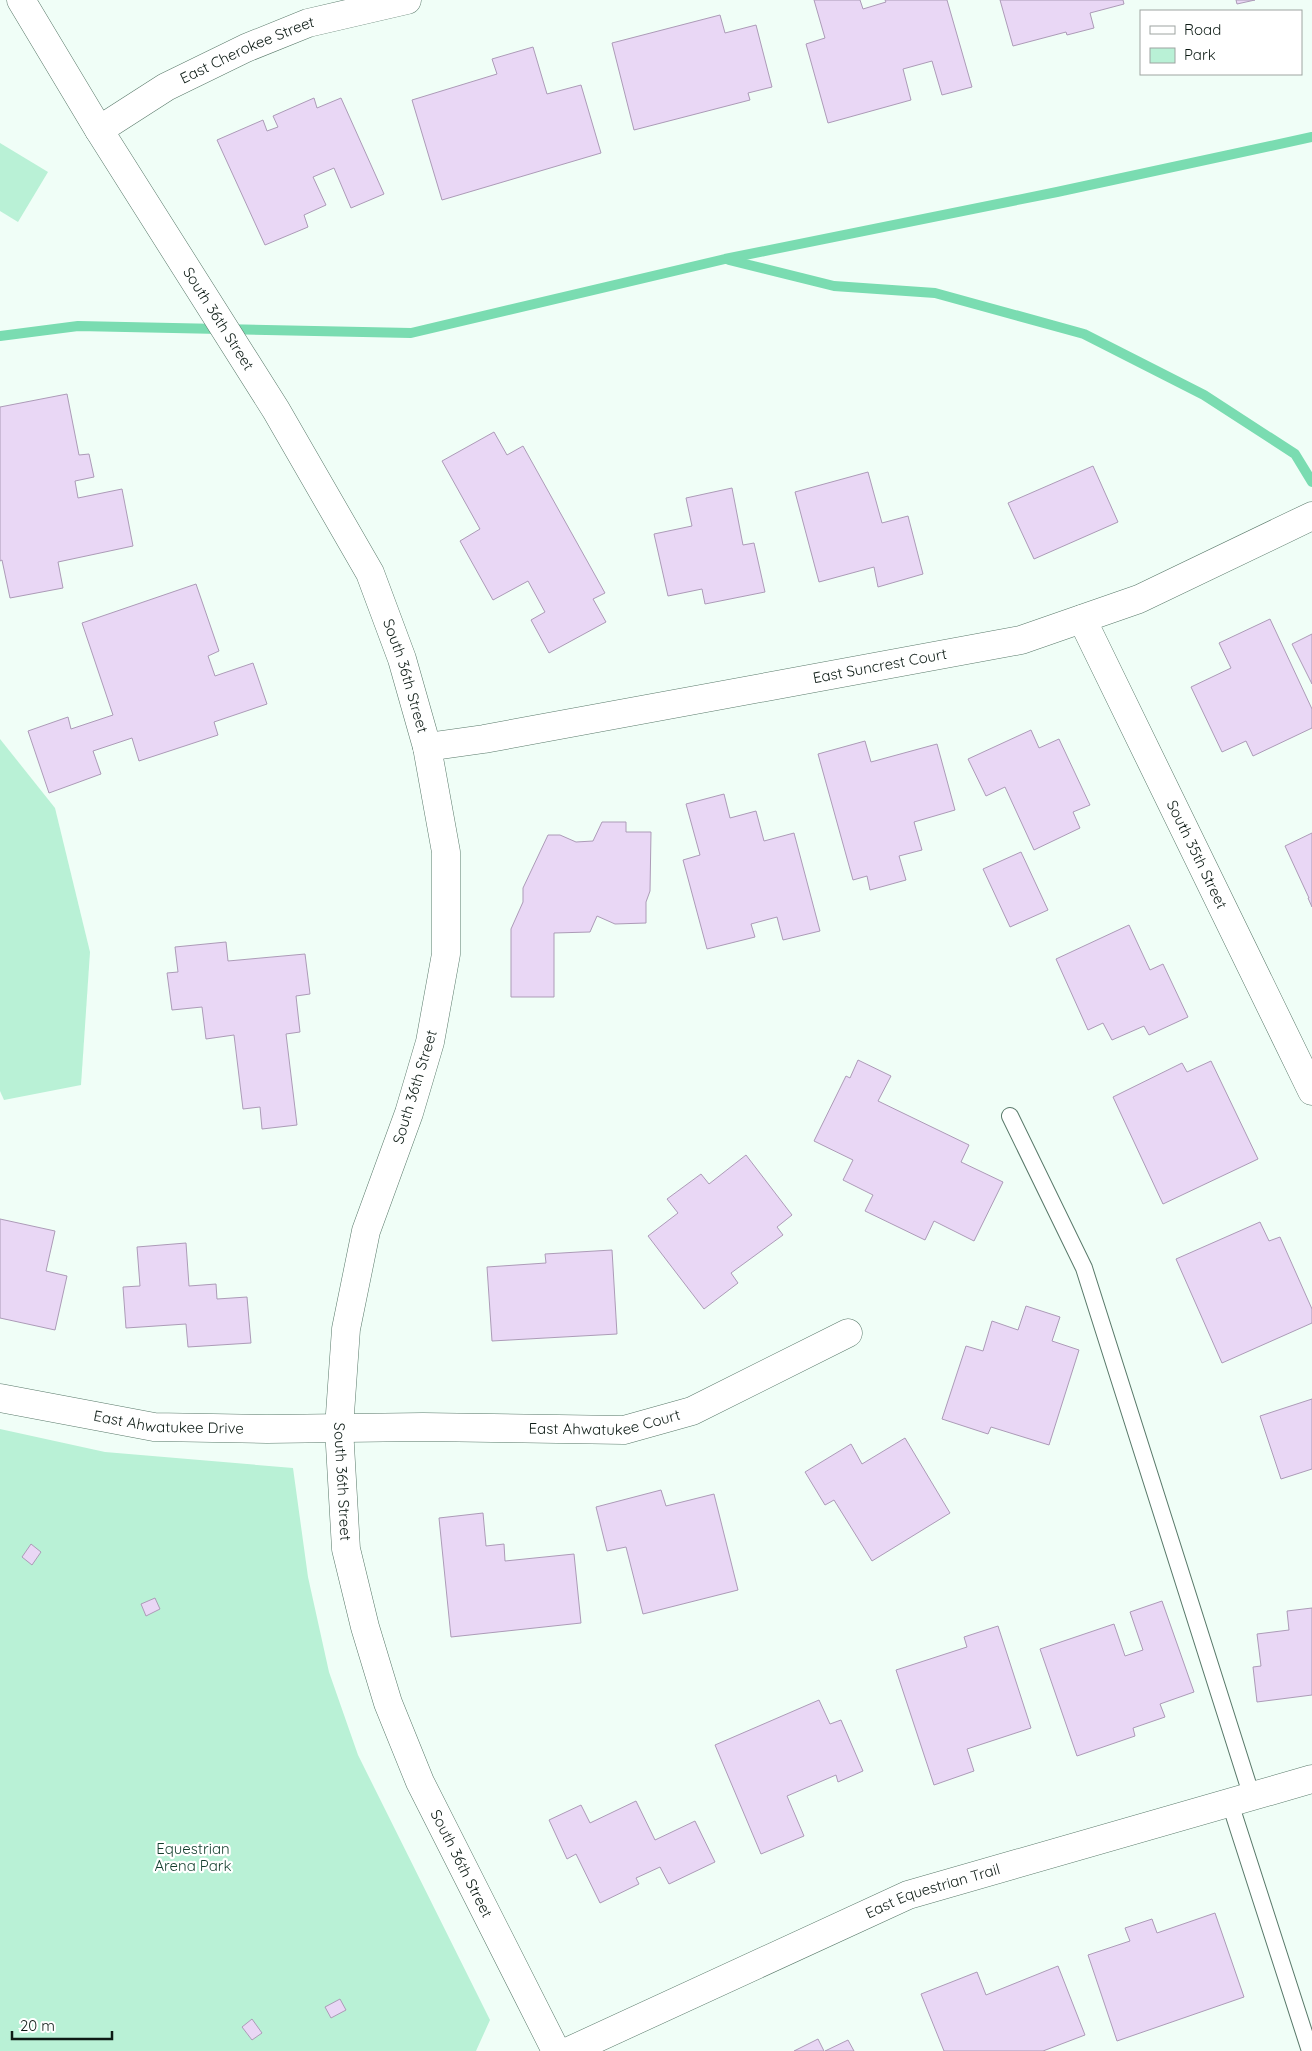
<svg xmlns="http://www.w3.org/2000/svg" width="1312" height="2051" font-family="Quicksand,sans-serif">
<rect width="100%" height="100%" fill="#f0fef7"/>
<g fill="#b9f1d6">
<polygon points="0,143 48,172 18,222 0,211"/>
<polygon points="0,739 55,808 90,952 81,1085 4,1100 0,1091"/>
<polygon points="0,1429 105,1452 293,1468 308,1577 329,1672 358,1755 490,2020 476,2051 0,2051"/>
</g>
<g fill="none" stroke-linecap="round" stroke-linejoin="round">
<g stroke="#7adcb1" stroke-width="10">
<polyline points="729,260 834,286 935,293 1084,334 1204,395 1295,454 1312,482"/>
<polyline points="0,336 78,326 411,333 725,259 1057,192 1312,137"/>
</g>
</g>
<g fill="#e9d7f5" stroke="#ac9bb7">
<polygon points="814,0 860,0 863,9 886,2 885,0 947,0 972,87 942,95 932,61 903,69 911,100 828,123 806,44 825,38"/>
<polygon points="1000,0 1123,0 1124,4 1090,13 1094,28 1067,35 1066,32 1013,46"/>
<polygon points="1236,0 1255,0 1237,4"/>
<polygon points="720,15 725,33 756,25 772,87 748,93 750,100 634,130 612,43"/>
<polygon points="533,47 547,94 581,85 601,153 442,200 412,100 497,74 492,59"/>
<polygon points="314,98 317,108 341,98 384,194 351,208 334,168 313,177 326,205 304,215 308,227 265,245 217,140 263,120 267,131 278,127 273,116"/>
<polygon points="67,394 79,455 89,454 94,477 75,481 78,498 122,489 133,546 58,562 63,588 10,598 2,560 0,561 0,407"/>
<polygon points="494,432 507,455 523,446 605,593 593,599 606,622 549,653 531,620 545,612 528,581 493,600 460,541 480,529 442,461"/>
<polygon points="1093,466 1118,522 1034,559 1008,503"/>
<polygon points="868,472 882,523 908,516 923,574 878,587 874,567 819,582 795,492"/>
<polygon points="732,488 743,545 754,543 765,592 705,604 702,589 668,596 654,534 692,526 686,498"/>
<polygon points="196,584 219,651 208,656 215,676 253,663 267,704 214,722 218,735 139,761 132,738 93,751 101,774 49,793 28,731 68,717 71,729 113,715 82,623"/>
<polygon points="1270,619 1312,709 1312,728 1253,756 1246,741 1222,752 1191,687 1231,668 1219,643"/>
<polygon points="1312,634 1312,684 1292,644"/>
<polygon points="1031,730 1039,748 1059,739 1090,805 1073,812 1080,828 1034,850 1005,787 986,796 968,759"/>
<polygon points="865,741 871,762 937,744 955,810 914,822 922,850 899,856 906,880 870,890 867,876 853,880 818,754"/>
<polygon points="724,794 730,818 756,811 764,841 794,833 820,931 783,940 777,917 751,924 755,937 707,949 683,860 700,855 686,804"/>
<polygon points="602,822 626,822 626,832 651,832 650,891 646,902 646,923 615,924 597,916 590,932 554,933 554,997 511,997 511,929 523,902 523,888 548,835 560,835 576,842 593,841"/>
<polygon points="1312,833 1312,907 1308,898 1309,898 1285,846"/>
<polygon points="1021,852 1048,910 1010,927 983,869"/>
<polygon points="1129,925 1150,970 1163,964 1188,1017 1149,1035 1144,1026 1112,1040 1103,1023 1088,1030 1056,959"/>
<polygon points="226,942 228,961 305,954 310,994 296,996 300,1032 286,1034 297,1125 262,1129 260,1107 243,1109 234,1035 206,1039 202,1007 172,1010 167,973 178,972 175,947"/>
<polygon points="858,1060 891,1076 878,1101 969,1145 961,1162 1003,1182 974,1241 934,1221 925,1240 865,1211 873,1195 843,1180 853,1160 814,1141 846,1076 850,1078"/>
<polygon points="1211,1061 1258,1159 1163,1204 1113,1097 1182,1063 1187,1072"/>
<polygon points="746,1155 792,1215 777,1227 783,1235 731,1273 738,1283 704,1309 648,1236 678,1213 667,1199 701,1174 709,1184"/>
<polygon points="0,1219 55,1231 46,1271 67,1276 55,1330 0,1318"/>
<polygon points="1260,1222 1269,1241 1280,1237 1312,1309 1312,1323 1222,1363 1176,1259"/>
<polygon points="186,1243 189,1286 216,1284 217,1299 247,1297 251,1343 188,1347 186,1324 126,1328 123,1287 140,1286 137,1247"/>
<polygon points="612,1250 617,1334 492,1341 487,1267 546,1263 545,1254"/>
<polygon points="1026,1306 1060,1317 1052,1341 1079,1350 1049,1445 991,1427 988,1434 942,1419 966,1346 983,1351 992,1321 1018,1330"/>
<polygon points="1312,1399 1312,1469 1281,1479 1260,1416"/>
<polygon points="905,1438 950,1513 872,1561 834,1500 825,1505 805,1472 851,1444 862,1464"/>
<polygon points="661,1490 666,1506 714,1494 738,1590 643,1614 626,1547 607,1551 596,1507"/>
<polygon points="483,1513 486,1546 504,1544 505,1561 574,1554 581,1623 451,1637 439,1518"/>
<polygon points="31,1544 41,1552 32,1565 22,1557"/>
<polygon points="155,1598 160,1609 146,1616 141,1604"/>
<polygon points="1162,1601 1194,1692 1160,1704 1165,1717 1133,1728 1135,1736 1077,1756 1040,1649 1114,1624 1125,1656 1143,1650 1130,1612"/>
<polygon points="1312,1608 1312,1695 1257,1702 1253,1667 1261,1666 1257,1634 1289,1630 1287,1611"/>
<polygon points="998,1626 1031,1728 967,1749 974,1771 934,1785 896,1670 967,1647 964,1637"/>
<polygon points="819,1700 830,1724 841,1720 863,1771 838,1782 836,1775 787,1796 804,1836 761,1854 715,1745"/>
<polygon points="636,1801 655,1840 695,1821 715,1862 669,1884 660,1867 636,1878 639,1884 600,1903 576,1854 567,1859 549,1820 581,1805 590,1823"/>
<polygon points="1215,1913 1244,1997 1117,2041 1088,1955 1130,1941 1125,1928 1152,1919 1157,1933"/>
<polygon points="1058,1966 1085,2035 1043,2051 944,2051 921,1994 977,1972 986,1995"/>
<polygon points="340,1999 346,2010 331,2018 325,2007"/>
<polygon points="252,2019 262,2033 252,2040 242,2027"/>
<polygon points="818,2039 824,2051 794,2051"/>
<polygon points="848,2040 854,2051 825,2051"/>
</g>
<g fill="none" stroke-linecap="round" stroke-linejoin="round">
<g stroke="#59796a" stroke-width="18">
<g id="service">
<polyline points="1010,1116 1084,1268 1252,1797"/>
<polyline points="1230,1803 1310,2051"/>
</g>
</g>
<g stroke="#59796a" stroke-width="29">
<g id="minor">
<path id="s1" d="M99,130L166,87L246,48L308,23L407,0"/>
<path id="s2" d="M1082,619L1312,1091"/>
<path id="s3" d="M427,747L484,739L1021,640L1139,599L1312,516"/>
<path id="s4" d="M0,1398L154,1427L267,1429L423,1427L624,1430L692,1411L848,1333"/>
<path id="s5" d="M569,2051L908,1895L1312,1779"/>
</g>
</g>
<g stroke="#59796a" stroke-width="29">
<g id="tertiary">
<path id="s6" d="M21,0L99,130L276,410L370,573L402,659L427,747L446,852V954L430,1042L409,1113L366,1231L346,1329L339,1428L346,1549L365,1627L388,1703L420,1782L556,2051"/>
</g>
</g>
<use href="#service" stroke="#fff" stroke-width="16"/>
<use href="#minor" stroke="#fff" stroke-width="28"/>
<use href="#tertiary" stroke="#fff" stroke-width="28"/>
</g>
<g text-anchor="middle" stroke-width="4.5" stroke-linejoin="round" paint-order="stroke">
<g font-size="15" fill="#0d1b15" stroke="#fff">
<text dy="5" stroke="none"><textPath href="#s1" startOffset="169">East Cherokee Street</textPath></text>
<text dy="5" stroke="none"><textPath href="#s6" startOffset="375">South 36th Street</textPath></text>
<text dy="5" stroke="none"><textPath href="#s3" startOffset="460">East Suncrest Court</textPath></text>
<text dy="5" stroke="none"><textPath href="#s6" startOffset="780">South 36th Street</textPath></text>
<text dy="5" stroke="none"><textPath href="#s2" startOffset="262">South 35th Street</textPath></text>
<text transform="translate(415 1087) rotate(-73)" y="5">South 36th Street</text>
<text dy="5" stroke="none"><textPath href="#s4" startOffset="608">East Ahwatukee Court</textPath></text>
<text dy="5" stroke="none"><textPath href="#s4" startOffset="171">East Ahwatukee Drive</textPath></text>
<text dy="5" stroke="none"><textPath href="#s6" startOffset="1605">South 36th Street</textPath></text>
<text dy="5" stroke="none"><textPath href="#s6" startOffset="2009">South 36th Street</textPath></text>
<text dy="5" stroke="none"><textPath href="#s5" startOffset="398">East Equestrian Trail</textPath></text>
</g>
<g font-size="15" fill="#123d2c" stroke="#fff">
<text x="193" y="1854">Equestrian<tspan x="193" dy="17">Arena Park</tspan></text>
</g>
</g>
<rect x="1140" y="10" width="162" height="65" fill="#ffffff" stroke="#9ea4a1"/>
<rect x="1150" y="26" width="25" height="8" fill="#ffffff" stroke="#9ea4a1"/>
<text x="1184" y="35" font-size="15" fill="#0d1b15">Road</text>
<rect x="1150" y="48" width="25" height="15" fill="#b9f1d6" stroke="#9ea4a1"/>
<text x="1184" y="60" font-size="15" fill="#0d1b15">Park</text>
<path d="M12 2031v8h100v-8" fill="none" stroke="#0d1b15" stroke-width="2.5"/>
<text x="20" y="2031" font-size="15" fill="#0d1b15" stroke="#ffffff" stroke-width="4" paint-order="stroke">20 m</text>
</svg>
